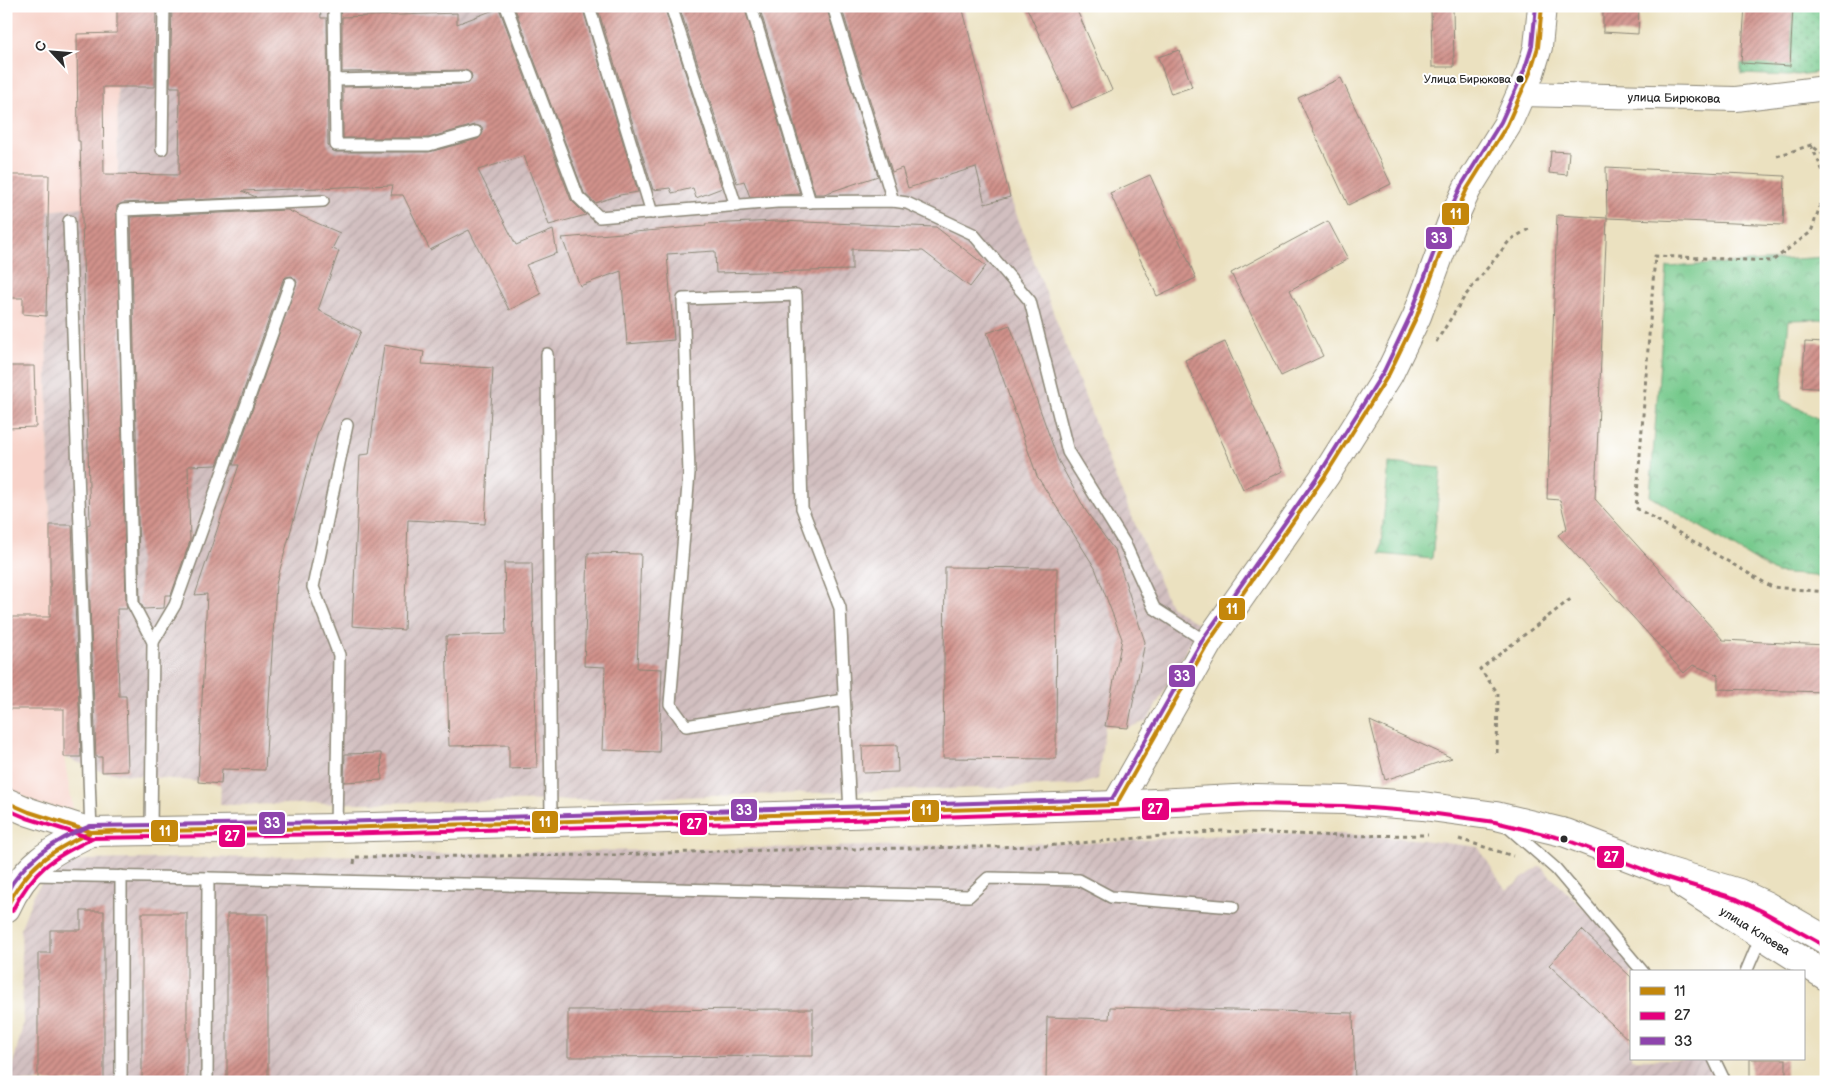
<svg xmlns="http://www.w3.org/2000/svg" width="1832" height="1088" font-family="'Balsamiq Sans',sans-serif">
<defs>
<pattern id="industrial-furrows" width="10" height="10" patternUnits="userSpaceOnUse" patternTransform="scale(1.25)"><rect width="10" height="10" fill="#d2bfc0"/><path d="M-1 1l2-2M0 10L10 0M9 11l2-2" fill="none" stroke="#b4a4a5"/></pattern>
<pattern id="grass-dots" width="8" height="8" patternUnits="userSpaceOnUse" patternTransform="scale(1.25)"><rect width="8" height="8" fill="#76c98c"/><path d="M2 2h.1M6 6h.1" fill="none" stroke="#61a373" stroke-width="1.8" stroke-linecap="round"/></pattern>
<pattern id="park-crowns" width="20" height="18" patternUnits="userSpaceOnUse" patternTransform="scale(1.25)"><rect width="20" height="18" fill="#76c98c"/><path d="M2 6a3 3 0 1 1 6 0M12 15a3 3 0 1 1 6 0" fill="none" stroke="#61a373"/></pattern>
<pattern id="building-hatch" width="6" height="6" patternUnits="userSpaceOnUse" patternTransform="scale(1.25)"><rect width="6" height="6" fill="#d1928b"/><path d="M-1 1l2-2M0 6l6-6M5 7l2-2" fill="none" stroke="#aa7772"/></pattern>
</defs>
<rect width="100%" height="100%" fill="#fff"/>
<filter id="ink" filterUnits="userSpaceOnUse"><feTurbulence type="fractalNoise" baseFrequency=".02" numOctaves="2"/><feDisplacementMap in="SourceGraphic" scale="10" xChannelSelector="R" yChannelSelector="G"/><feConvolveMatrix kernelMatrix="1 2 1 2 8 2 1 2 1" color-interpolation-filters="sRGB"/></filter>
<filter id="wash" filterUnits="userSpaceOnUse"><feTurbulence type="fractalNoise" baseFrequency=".0096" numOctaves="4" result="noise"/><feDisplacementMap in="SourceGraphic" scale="20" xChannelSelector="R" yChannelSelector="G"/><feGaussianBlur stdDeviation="1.12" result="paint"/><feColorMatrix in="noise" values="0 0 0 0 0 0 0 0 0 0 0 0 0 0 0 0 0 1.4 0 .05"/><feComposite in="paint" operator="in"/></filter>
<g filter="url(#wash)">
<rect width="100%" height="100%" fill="#ebe1c0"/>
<polygon fill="#f7d1c8" points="6,6 117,6 118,190 82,207 48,211 23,314 46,316 50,525 50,660 64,660 64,757 73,809 40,805 6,786"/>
<g fill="url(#industrial-furrows)">
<polygon points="117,6 963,6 1010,197 1113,472 1170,606 1200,625 1148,720 1128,728 1105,726 1098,779 1079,785 577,800 220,805 221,784 102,772 64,757 64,661 50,660 50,525 46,316 23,314 25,211 48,211 82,207 118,190"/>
<polygon points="1254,833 1343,834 1414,839 1478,847 1506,890 1540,866 1648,972 1631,972 1631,1059 1708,1059 1720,1082 6,1082 12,1068 23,1025 21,927 35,892 53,869 84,860 1109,842"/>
</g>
<polygon fill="url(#grass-dots)" stroke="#507a5c" points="1793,6 1824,6 1820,72 1789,76 1741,74 1741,63 1790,65"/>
<g fill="url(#park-crowns)" stroke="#507a5c">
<polygon points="1826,257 1826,319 1789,320 1781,399 1826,423 1826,577 1776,573 1650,496 1667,267"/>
<polygon points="1389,463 1441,468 1432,559 1380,554"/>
</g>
<g id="blocks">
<g fill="url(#building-hatch)">
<polygon points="117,6 156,6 155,87 103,87 104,174 179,175 180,87 170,87 172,6 320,6 321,18 327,18 328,145 330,149 336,152 429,152 478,139 483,133 482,127 474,125 428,138 343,138 343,87 465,84 469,83 472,77 471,73 465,70 342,72 342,17 457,13 457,24 499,8 571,200 586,215 549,225 524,156 478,170 516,245 553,230 557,253 526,265 541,294 509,310 469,230 430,250 403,195 391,195 393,185 242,191 256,197 123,203 117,206 126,604 127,609 117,609 119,696 126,696 128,771 102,772 102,757 96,757 87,525 90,524 80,141 78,141 77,34 117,33"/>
<polygon points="514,6 582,6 638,192 620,195 595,203 584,193"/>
<polygon points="597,6 664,6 722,188 696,198 693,188 672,193 670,188 653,190"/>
<polygon points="679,6 744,6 800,194 750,197 744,181 737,183"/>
<polygon points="759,6 826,6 878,176 824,194 815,194"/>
<polygon points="841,6 962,6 1010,197 985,204 976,167 908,188 902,168 892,172"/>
<polygon points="1026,6 1075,6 1112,90 1072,108"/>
<polygon points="1431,6 1453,6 1454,67 1432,67"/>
<polygon points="1603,6 1639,6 1638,34 1603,32"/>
<polygon points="1745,6 1793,6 1790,66 1741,63"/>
<polygon points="1179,50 1192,87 1171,94 1158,57"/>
<polygon points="1341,78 1391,184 1348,205 1298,98"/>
<polygon points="1551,151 1569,152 1567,175 1549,173"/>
<polygon points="1606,167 1785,176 1783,225 1607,218"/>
<polygon points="6,175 49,175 46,316 23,314 23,298 6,298"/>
<polygon points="1150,175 1196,278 1157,296 1110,193"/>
<polygon points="287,210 340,233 332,249 339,251 318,310 361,331 318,432 276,584 265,770 222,769 221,784 198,782 207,594 195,595 239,465 233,465 297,282 292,276 286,277 283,280 217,465 188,466 190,541 171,595 165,595 164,608 144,609 140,602 131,217"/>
<polygon points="1557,215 1607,218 1595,499 1723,640 1826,645 1826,692 1718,689 1718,675 1693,665 1684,673 1558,535 1567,528 1560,500 1547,499"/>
<polygon points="778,221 936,227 986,266 970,287 923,251 852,249 852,270 716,273 715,251 667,254 674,340 627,344 621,271 580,286 562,238 706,226 705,224"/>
<polygon points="1328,221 1348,259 1290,290 1323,356 1281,376 1231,273"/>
<polygon points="1010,325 1058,460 1086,511 1115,551 1145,642 1128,728 1105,726 1122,639 1095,568 1037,476 987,333"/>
<polygon points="1225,342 1283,471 1243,489 1185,360"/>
<polygon points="1805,342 1826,343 1826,389 1802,387"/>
<polygon points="384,345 424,352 422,364 493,368 485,524 408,520 404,630 352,626 360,455 369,454"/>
<polygon points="7,366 34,366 36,427 7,428"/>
<polygon points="50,525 72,525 81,757 64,757 64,709 6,709 6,617 50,617"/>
<polygon points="588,553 641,554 637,668 662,669 659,752 602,750 605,667 584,666"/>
<polygon points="504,563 532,563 537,768 509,769 509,745 449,746 446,636 506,634"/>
<polygon points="945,567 1057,568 1056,759 943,758"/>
<polygon points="1370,721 1452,758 1385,780"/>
<polygon points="897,745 898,772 863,773 862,746"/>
<polygon points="381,753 382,780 344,782 345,754"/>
<polygon points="81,911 104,911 104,1082 38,1082 38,953 50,953 50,930 81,930"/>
<rect x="142" y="913" width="45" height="169"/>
<rect x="227" y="914" width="41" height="168"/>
<polygon points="1582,930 1631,977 1631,1042 1549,965"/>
<polygon points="1110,1007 1353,1013 1355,1082 1046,1082 1047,1017 1109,1019"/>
<polygon points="813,1009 813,1056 568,1057 568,1010"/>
<rect x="1750" y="1059" width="36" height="23"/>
</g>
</g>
</g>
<g filter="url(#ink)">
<use href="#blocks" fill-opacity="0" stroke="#8b8676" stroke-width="1"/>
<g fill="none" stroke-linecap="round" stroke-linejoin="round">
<g stroke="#8b8676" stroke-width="14">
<g id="service">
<polyline points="334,6 336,145 429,145 476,132"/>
<polyline points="506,6 578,197 599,217 777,202 893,201 907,203 973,234 1030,301 1068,452 1125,544 1154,608 1208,643"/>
<polyline points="589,6 652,213"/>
<polyline points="671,6 736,206"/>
<polyline points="751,6 810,202"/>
<polyline points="833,6 893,201"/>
<polyline points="335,80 465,77"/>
<polyline points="162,149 164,6"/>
<polyline points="69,221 91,832"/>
<polyline points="547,354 551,822"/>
<polyline points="153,642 175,605 290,283"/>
<polyline points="844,700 686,726 670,704 689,473 683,299 796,295 802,508 840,608 850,814"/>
<polyline points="1507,826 1556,869 1643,972"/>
<polyline points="336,828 339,655 313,587 347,425"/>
<polyline points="151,831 153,642 133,604 123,210 323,201"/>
<polyline points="30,875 208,878 969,896 988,878 1079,880 1111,897 1233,907"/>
<polyline points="121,876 121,1082"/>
<polyline points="1746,972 1762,934"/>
<polyline points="1714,1059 1725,1082"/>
<polyline points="207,1082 208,878"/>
</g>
</g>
<g stroke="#8b8676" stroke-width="26">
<polyline id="minor" points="1521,94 1736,99 1826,88"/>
</g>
<g stroke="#8b8676" stroke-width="30">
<polyline id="tertiary" points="1116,805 1208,643 1325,476 1389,374 1417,316 1451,224 1467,189 1507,125 1530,73 1538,47 1542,6"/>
</g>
<g stroke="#8b8676" stroke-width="30">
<g id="primary">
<polyline points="6,802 29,812 91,832 336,828 850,814 1116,805 1254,798 1344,800 1423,806 1496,816 1566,833 1660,869 1739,893 1765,905 1826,940"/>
<polyline points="1684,885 1826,976"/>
<path d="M6,908C26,864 49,852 91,832"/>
</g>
</g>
<g stroke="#8b8676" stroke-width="3" stroke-dasharray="4 4" stroke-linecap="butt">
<polyline points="1811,145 1826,178"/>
<polyline points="1777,156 1811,145 1826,157"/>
<polyline points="1826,189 1811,232 1772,261 1655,256 1636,508 1772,587 1826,592"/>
<polyline points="1436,342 1465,296 1510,240 1532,227"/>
<polyline points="1497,753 1498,693 1480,669 1572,598"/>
<polyline points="1459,839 1513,856"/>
<polyline points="354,864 355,857 615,855 718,851 1045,846 1221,831 1340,836 1428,835"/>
</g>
<use href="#service" stroke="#fff" stroke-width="11"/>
<use href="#minor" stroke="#fff" stroke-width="24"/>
<use href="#tertiary" stroke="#fff" stroke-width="28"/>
<use href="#primary" stroke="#fff" stroke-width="28"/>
<g stroke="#fff" stroke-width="8">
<g id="bus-1">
<polyline points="6,802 29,812 91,832 116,831"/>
<polyline points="1116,805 1208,643 1325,476 1389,374 1417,316 1451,224 1467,189 1507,125 1530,73 1538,47 1542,6"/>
<path d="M6,908C28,865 49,852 91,832L336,828L1116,805"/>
</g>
</g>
<g stroke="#fff" stroke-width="8">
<g id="bus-2">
<polyline points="6,809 27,818 91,838 336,834 850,820 1116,811 1254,804 1344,806 1422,812 1495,822 1564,839 1658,875 1737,899 1762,911 1823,945"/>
<path d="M12,911C33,870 53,857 94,838"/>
</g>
</g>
<g stroke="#fff" stroke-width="8">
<path id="bus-3" d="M6,894C23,861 56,839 90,826L336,822L1112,799L1203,639L1320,473L1384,371L1411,314L1445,222L1461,186L1501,122L1524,71L1532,46L1536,6"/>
</g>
<use href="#bus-1" stroke="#c4870b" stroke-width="4"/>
<use href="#bus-2" stroke="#e5007d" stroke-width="4"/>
<use href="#bus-3" stroke="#8e44ad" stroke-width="4"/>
</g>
</g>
<g fill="#2b2b2b" stroke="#fff" stroke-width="2">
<circle cx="1520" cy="79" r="4.5"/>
<circle cx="1564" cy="839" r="4.5"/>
</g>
<g text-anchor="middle" stroke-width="4" stroke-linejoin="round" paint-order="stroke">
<g font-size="11" fill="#2b2b2b" stroke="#fff" text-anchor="end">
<text x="1511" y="83">Улица Бирюкова</text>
</g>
<g font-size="12" fill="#2b2b2b" stroke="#fff">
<text transform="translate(1674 98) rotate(1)" y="4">улица Бирюкова</text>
<text transform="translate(1755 931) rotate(32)" y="4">улица Клюева</text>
</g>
</g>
<g stroke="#fff" stroke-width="2">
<rect x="1441" y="202" width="29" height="24" rx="5" fill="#c4870b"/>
<rect x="1425" y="226" width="28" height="24" rx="5" fill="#8e44ad"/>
<rect x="1218" y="597" width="28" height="24" rx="5" fill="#c4870b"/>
<rect x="1168" y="664" width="28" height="24" rx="5" fill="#8e44ad"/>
<rect x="1141" y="797" width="29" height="24" rx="5" fill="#e5007d"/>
<rect x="730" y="798" width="28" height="24" rx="5" fill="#8e44ad"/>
<rect x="911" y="799" width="29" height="24" rx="5" fill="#c4870b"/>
<rect x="531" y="810" width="28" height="24" rx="5" fill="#c4870b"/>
<rect x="258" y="811" width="28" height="24" rx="5" fill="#8e44ad"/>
<rect x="679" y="812" width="29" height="24" rx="5" fill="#e5007d"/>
<rect x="150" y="819" width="29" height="24" rx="5" fill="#c4870b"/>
<rect x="218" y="824" width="28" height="24" rx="5" fill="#e5007d"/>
<rect x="1596" y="845" width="29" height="24" rx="5" fill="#e5007d"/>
</g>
<g font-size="14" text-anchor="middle" font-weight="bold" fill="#fff">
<text x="1456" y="219">11</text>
<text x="1439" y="243">33</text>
<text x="1232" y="614">11</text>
<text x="1182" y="681">33</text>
<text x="1155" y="814">27</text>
<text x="744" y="815">33</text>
<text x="926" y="815">11</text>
<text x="545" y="827">11</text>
<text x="272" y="828">33</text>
<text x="694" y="829">27</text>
<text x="165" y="836">11</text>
<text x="232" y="841">27</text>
<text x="1611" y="862">27</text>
</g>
<rect width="1832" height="1088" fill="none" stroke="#fff" stroke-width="25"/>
<rect x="1630" y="970" width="175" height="90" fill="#ffffff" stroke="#aaaaaa"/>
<rect x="1640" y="987" width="25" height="8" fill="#c4870b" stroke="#aaaaaa"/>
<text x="1674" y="996" font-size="15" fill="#2b2b2b">11</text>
<rect x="1640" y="1012" width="25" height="8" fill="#e5007d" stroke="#aaaaaa"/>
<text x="1674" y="1020" font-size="15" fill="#2b2b2b">27</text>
<rect x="1640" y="1037" width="25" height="8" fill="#8e44ad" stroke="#aaaaaa"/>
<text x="1674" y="1046" font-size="15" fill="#2b2b2b">33</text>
<g transform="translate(52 52) rotate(296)" stroke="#ffffff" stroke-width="4" paint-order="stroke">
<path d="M0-4L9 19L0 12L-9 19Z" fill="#2b2b2b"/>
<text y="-8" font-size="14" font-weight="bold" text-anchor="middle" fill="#2b2b2b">С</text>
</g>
</svg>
